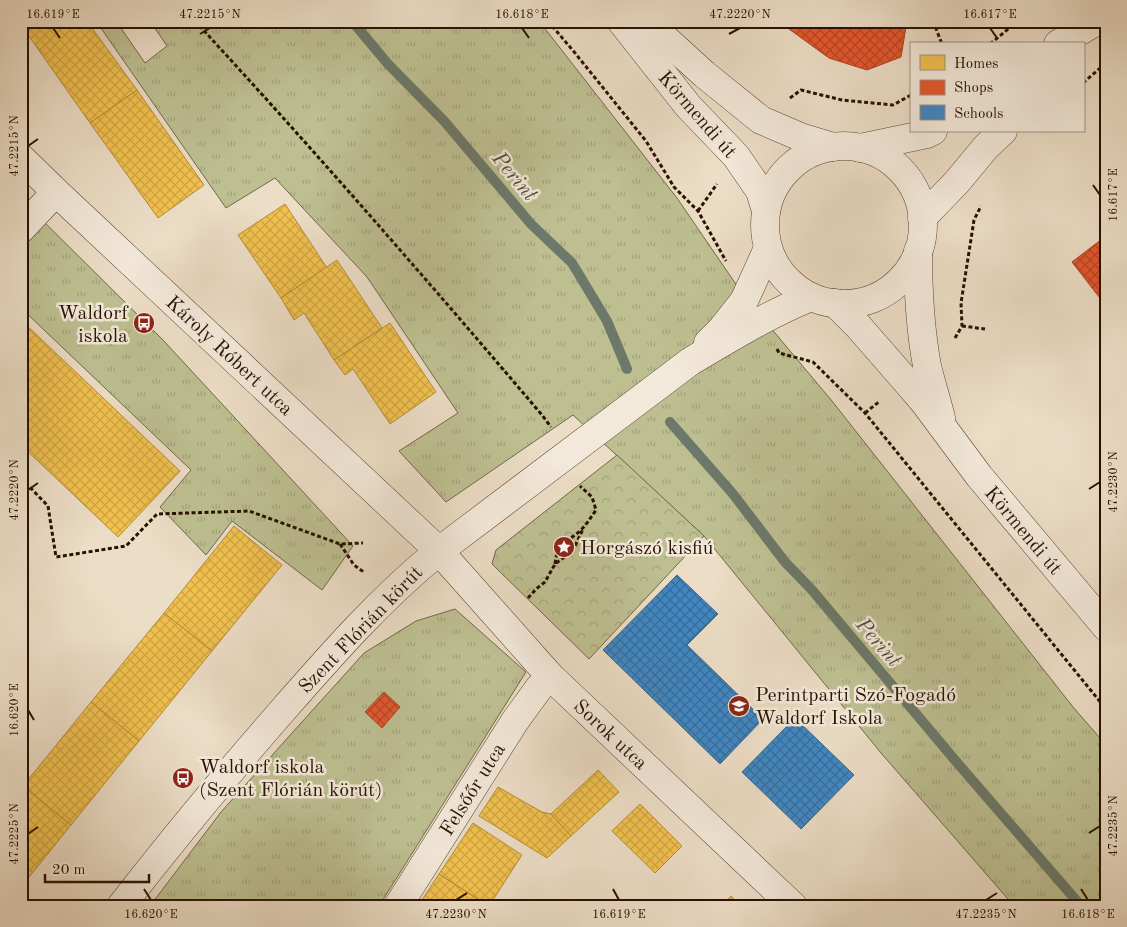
<svg xmlns="http://www.w3.org/2000/svg" width="1127" height="927" font-family="'Old Standard TT',serif">
<defs>
<pattern id="grass-tufts" width="24" height="20" patternUnits="userSpaceOnUse" patternTransform="scale(1.25)"><rect width="24" height="20" fill="#bdbf91"/><path d="M3 7l-1-3M5 7V3M7 7l1-3M15 17l-1-3M17 17v-4M19 17l1-3" fill="none" stroke="#a2a37b"/></pattern>
<pattern id="park-crowns" width="20" height="18" patternUnits="userSpaceOnUse" patternTransform="scale(1.25)"><rect width="20" height="18" fill="#bdbf91"/><path d="M2 6a3 3 0 1 1 6 0M12 15a3 3 0 1 1 6 0" fill="none" stroke="#a2a37b"/></pattern>
<pattern id="homes-cross-hatch" width="8" height="8" patternUnits="userSpaceOnUse" patternTransform="scale(1.25)"><rect width="8" height="8" fill="#f2c14e"/><path d="M0 0l8 8M0 8l8-8" fill="none" stroke="#d0a542"/></pattern>
<pattern id="shops-cross-hatch" width="8" height="8" patternUnits="userSpaceOnUse" patternTransform="scale(1.25)"><rect width="8" height="8" fill="#e4572e"/><path d="M0 0l8 8M0 8l8-8" fill="none" stroke="#b94725"/></pattern>
<pattern id="schools-cross-hatch" width="8" height="8" patternUnits="userSpaceOnUse" patternTransform="scale(1.25)"><rect width="8" height="8" fill="#3f88c5"/><path d="M0 0l8 8M0 8l8-8" fill="none" stroke="#356e9e"/></pattern>
</defs>
<rect width="100%" height="100%" fill="#ecddc6"/>
<filter id="stains"><feTurbulence type="fractalNoise" baseFrequency=".004" numOctaves="4"/><feColorMatrix values="0 0 0 0 .2 0 0 0 0 .09 0 0 0 0 .02 0 0 0 .5 -.17"/></filter>
<radialGradient id="worn" r=".72"><stop offset=".6" stop-color="#630" stop-opacity="0"/><stop offset="1" stop-color="#630" stop-opacity=".3"/></radialGradient>
<g fill="url(#grass-tufts)" stroke="#726848">
<polygon points="96,21 116,21 145,63 167,46 150,21 539,21 677,198 744,296 832,401 1073,707 1106,745 1106,906 1014,906 881,753 704,536 573,415 446,502 399,451 458,413 367,277 275,178 226,208"/>
<polygon points="21,199 163,340 353,546 322,590 232,521 206,555 160,507 191,470 21,308"/>
<polygon points="455,609 526,672 379,906 150,906 221,812 364,653 416,621"/>
</g>
<polygon fill="url(#park-crowns)" stroke="#726848" points="617,455 704,536 589,659 492,564 496,550"/>
<g fill="url(#homes-cross-hatch)" stroke="#b58c37">
<polygon points="40,21 87,21 137,90 90,123 26,32"/>
<polygon points="137,90 204,185 158,218 90,123"/>
<polygon points="285,204 327,268 281,298 238,235"/>
<polygon points="337,260 382,328 334,360 304,313 294,320 281,298"/>
<polygon points="21,320 180,471 118,537 21,445"/>
<polygon points="390,323 436,392 390,424 353,369 345,375 334,360"/>
<polygon points="234,526 282,565 212,651 164,613"/>
<polygon points="164,613 212,651 139,741 91,702"/>
<polygon points="91,702 139,741 71,825 23,786"/>
<polygon points="598,770 619,792 571,836 551,814"/>
<polygon points="23,786 71,825 21,887 21,788"/>
<polygon points="498,787 542,812 551,814 571,836 547,858 479,816"/>
<polygon points="640,804 682,846 655,873 612,831"/>
<polygon points="473,823 522,855 489,906 439,874"/>
<polygon points="439,874 488,906 418,906"/>
<polygon points="731,896 741,906 722,906"/>
</g>
<g fill="url(#shops-cross-hatch)" stroke="#ac4220">
<polygon points="778,21 907,21 901,57 867,70 829,58"/>
<polygon points="1106,236 1106,306 1072,262"/>
<polygon points="384,692 400,707 382,728 365,712"/>
</g>
<g fill="url(#schools-cross-hatch)" stroke="#38648a">
<polygon points="677,575 718,614 687,645 763,719 720,764 603,650"/>
<polygon points="795,718 854,775 801,829 742,772"/>
</g>
<g fill="none" stroke-linecap="round" stroke-linejoin="round">
<g stroke="#6c7869" stroke-width="10">
<polyline points="352,21 388,64 445,122 531,224 572,263 607,321 627,369"/>
<polyline points="670,422 733,494 785,562 812,590 954,759 1081,906"/>
</g>
<g stroke="#594432" stroke-width="29">
<g id="minor">
<polyline points="621,21 688,106 736,156 760,191 766,211"/>
<polyline points="646,21 704,74 761,120 803,138 833,147"/>
<polyline points="1058,44 1097,21"/>
<circle cx="844" cy="225" r="79"/>
<polyline points="860,148 927,134 933,131"/>
<polyline points="21,158 56,192 439,551 550,676 793,906"/>
<polyline points="922,218 956,183 986,147 1003,131"/>
<polyline points="21,229 56,192"/>
<path d="M918,251C918,289 920,328 927,366C931,383 937,401 941,418"/>
<polyline points="835,303 858,326 906,381 924,402 979,476 1106,627"/>
<polyline points="708,343 721,330 744,301 768,248"/>
<path d="M121,906C173,839 227,774 283,710C332,654 381,598 439,551L691,361C730,338 769,314 811,297"/>
<polyline points="398,906 515,721 539,688 550,676"/>
</g>
</g>
<g stroke="#281100" stroke-width="3" stroke-dasharray="4 2.5" stroke-linecap="butt">
<path d="M195,21C314,150 429,282 542,415L551,427"/>
<polyline points="548,21 575,53 646,141 674,187 698,211 726,261"/>
<polyline points="933,21 942,44"/>
<polyline points="990,44 1018,21"/>
<polyline points="1083,83 1106,63"/>
<polyline points="790,98 801,90 842,100 893,105 911,95"/>
<polyline points="698,211 717,184"/>
<polyline points="962,326 985,329"/>
<polyline points="955,338 962,326 961,303 974,220 981,206"/>
<polyline points="777,349 779,353 813,362 865,413 1106,709"/>
<polyline points="865,413 880,401"/>
<polyline points="21,478 48,506 56,557 126,546 157,514 249,511 340,544 363,543"/>
<polyline points="340,544 354,565 365,573"/>
<path d="M555,564C558,540 566,544 581,530C587,524 591,517 596,510L592,497L580,486"/>
<polyline points="528,598 536,589 545,582 555,564 570,553 575,546 583,529"/>
</g>
<use href="#minor" stroke="#f3e9da" stroke-width="28"/>
</g>
<path fill="none" stroke="#281100" stroke-width="2" d="M53,28L60,38M522,28L529,38M990,28L997,38M200,34L210,28M729,34L740,28M28,146L38,139M1093,185L1100,195M1089,489L1100,482M28,490L38,483M28,710L34,720M1089,833L1100,826M28,834L38,827M144,889L151,900M613,889L619,900M1081,889L1088,900M456,900L467,893M986,900L997,893"/>
<defs>
<g id="bus-disc" transform="scale(1.125)"><circle r="9.5" fill="#8f2418" stroke="#f3e9da"/><path d="M-5-6H5V4H4V6H2V4H-2V6H-4V4H-5ZM-3.5-4V0h7V-4ZM-3.5 1.2v1.5H-2V1.2ZM2 1.2v1.5H3.5V1.2Z" fill="#fff"/></g>
<g id="sight-disc" transform="scale(1.125)"><circle r="9.5" fill="#8f2418" stroke="#f3e9da"/><path d="M0-6L1.8-2.2L6-1.7L2.9 1.2L3.7 5.4L0 3.3L-3.7 5.4L-2.9 1.2L-6-1.7L-1.8-2.2Z" fill="#fff"/></g>
<g id="school-disc" transform="scale(1.125)"><circle r="9.5" fill="#8f2418" stroke="#f3e9da"/><path d="M0-5L7-2L0 1L-7-2ZM-4 1L0 2.5L4 1V4Q0 6-4 4Z" fill="#fff"/></g>
</defs>
<g fill-rule="evenodd">
<use href="#bus-disc" x="144" y="323"/>
<use href="#sight-disc" x="564" y="547"/>
<use href="#school-disc" x="739" y="706"/>
<use href="#bus-disc" x="183" y="778"/>
</g>
<g text-anchor="middle" stroke-width="5" stroke-linejoin="round" paint-order="stroke">
<g font-size="20" fill="#281100" stroke="#f3e9da">
<text transform="translate(698 114) rotate(49)" y="7">Körmendi út</text>
<text transform="translate(230 355) rotate(43)" y="7">Károly Róbert utca</text>
<text transform="translate(1024 530) rotate(50)" y="7">Körmendi út</text>
<text transform="translate(360 629) rotate(-46)" y="7">Szent Flórián körút</text>
<text transform="translate(611 734) rotate(43)" y="7">Sorok utca</text>
<text transform="translate(472 789) rotate(-58)" y="7">Felsőőr utca</text>
</g>
<g font-size="20" fill="#281100" stroke="#f3e9da" text-anchor="start">
<text x="128" y="319" text-anchor="end">Waldorf<tspan x="128" dy="23">iskola</tspan></text>
<text x="580" y="554">Horgászó kisfiú</text>
<text x="755" y="701">Perintparti Szó-Fogadó<tspan x="755" dy="23">Waldorf Iskola</tspan></text>
<text x="199" y="773">Waldorf iskola<tspan x="199" dy="23">(Szent Flórián körút)</tspan></text>
</g>
<g font-size="21" font-style="italic" fill="#504d3d" stroke="#f3e9da">
<text transform="translate(515 176) rotate(50)" y="7">Perint</text>
<text transform="translate(879 642) rotate(49)" y="7">Perint</text>
</g>
</g>
<rect width="1127" height="927" fill="none" stroke="#ecddc6" stroke-width="55"/>
<rect x="910" y="42" width="175" height="90" fill="#f3e9da" stroke="#a29383"/>
<rect x="920" y="55" width="25" height="15" fill="#f2c14e" stroke="#a29383"/>
<text x="954" y="68" font-size="15" fill="#281100">Homes</text>
<rect x="920" y="80" width="25" height="15" fill="#e4572e" stroke="#a29383"/>
<text x="954" y="92" font-size="15" fill="#281100">Shops</text>
<rect x="920" y="105" width="25" height="15" fill="#3f88c5" stroke="#a29383"/>
<text x="954" y="118" font-size="15" fill="#281100">Schools</text>
<path d="M45 874v8h104v-8" fill="none" stroke="#281100" stroke-width="2.5"/>
<text x="52" y="874" font-size="15" fill="#281100" stroke="#f3e9da" stroke-width="4" paint-order="stroke">20 m</text>
<rect x="28" y="28" width="1072" height="872" fill="none" stroke="#281100" stroke-width="2"/>
<g font-size="12" text-anchor="middle" fill="#281100">
<text x="53" y="18">16.619°E</text>
<text x="210" y="18">47.2215°N</text>
<text x="522" y="18">16.618°E</text>
<text x="740" y="18">47.2220°N</text>
<text x="990" y="18">16.617°E</text>
<text transform="translate(14 146) rotate(-90)" y="4">47.2215°N</text>
<text transform="translate(1113 195) rotate(-90)" y="4">16.617°E</text>
<text transform="translate(1113 482) rotate(-90)" y="4">47.2230°N</text>
<text transform="translate(14 490) rotate(-90)" y="4">47.2220°N</text>
<text transform="translate(14 710) rotate(-90)" y="4">16.620°E</text>
<text transform="translate(1113 826) rotate(-90)" y="4">47.2235°N</text>
<text transform="translate(14 834) rotate(-90)" y="4">47.2225°N</text>
<text x="151" y="918">16.620°E</text>
<text x="456" y="918">47.2230°N</text>
<text x="619" y="918">16.619°E</text>
<text x="986" y="918">47.2235°N</text>
<text x="1088" y="918">16.618°E</text>
</g>
<rect width="100%" height="100%" filter="url(#stains)"/>
<rect width="100%" height="100%" fill="url(#worn)"/>
</svg>
